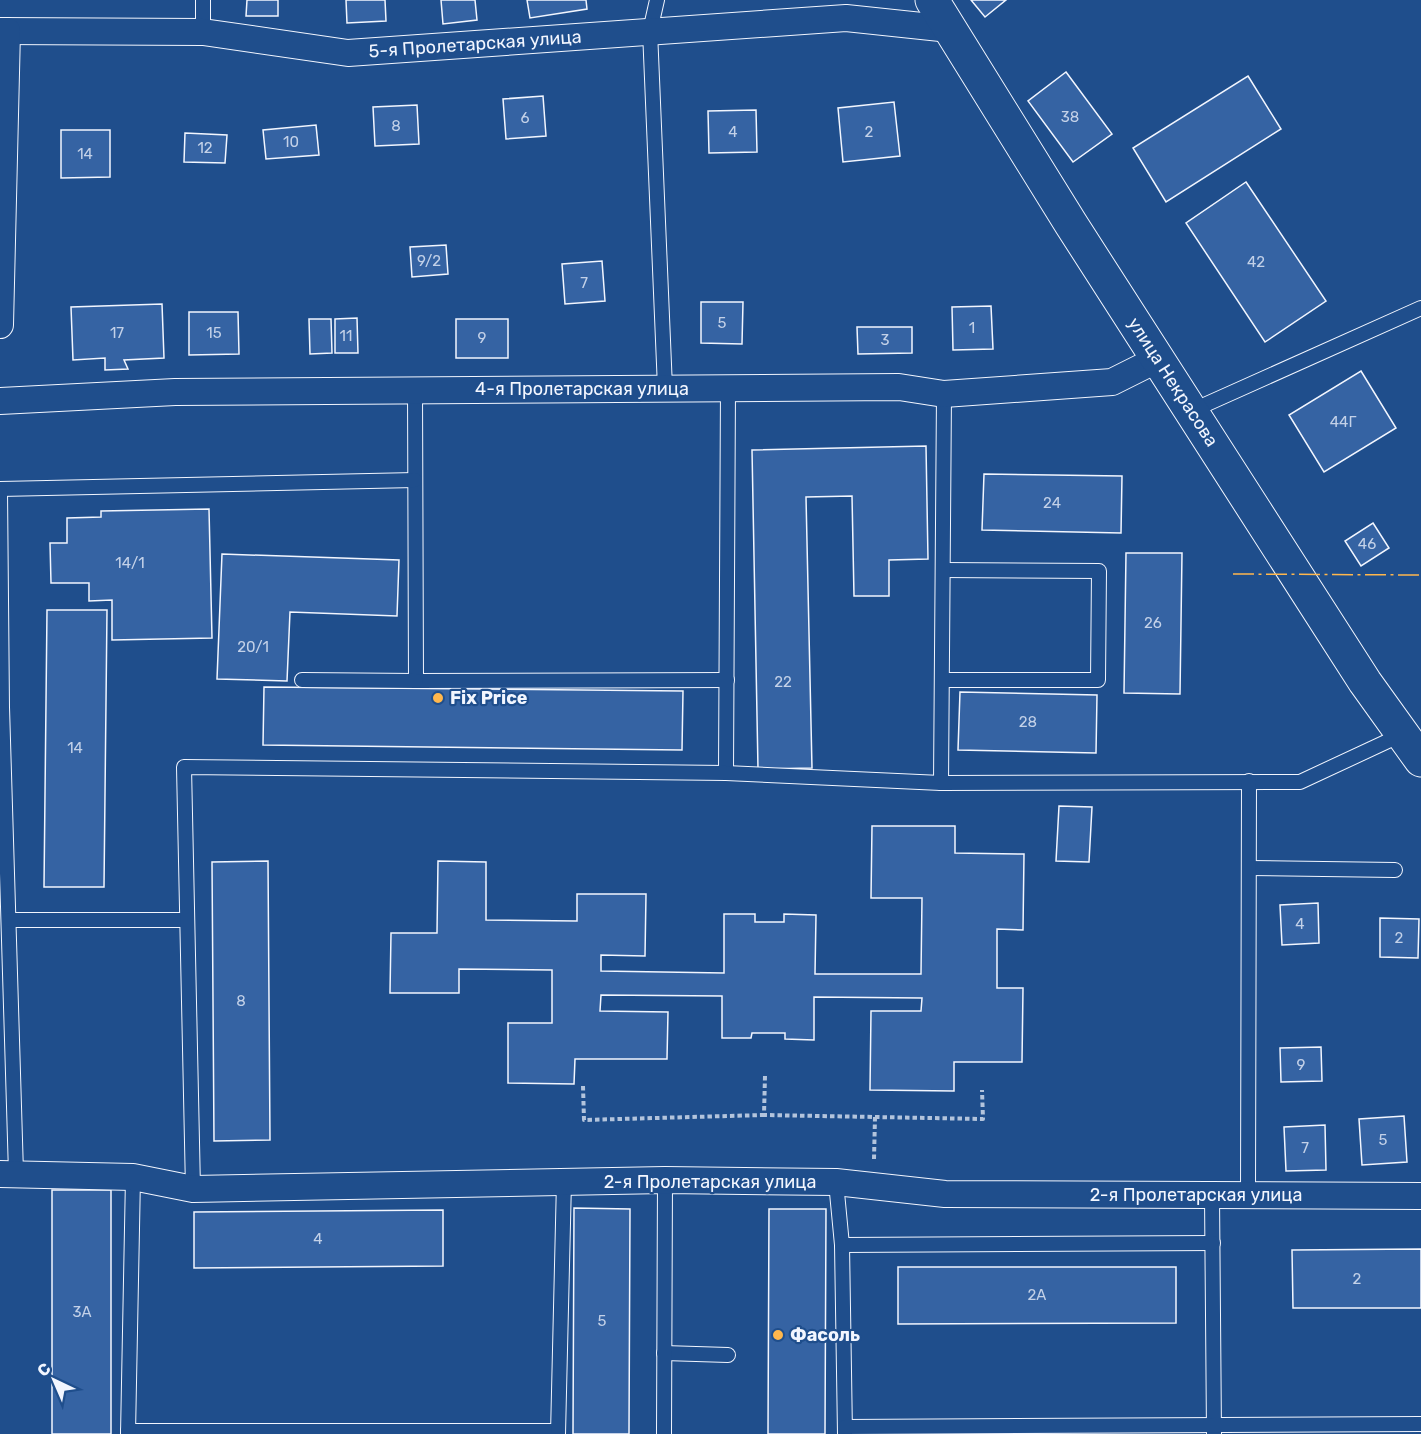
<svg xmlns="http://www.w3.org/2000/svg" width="1421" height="1434" font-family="Rubik,sans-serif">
<rect width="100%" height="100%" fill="#1f4e8c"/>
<g fill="#3563a3" stroke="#f2f6ff" stroke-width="1.5">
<polygon points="247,0 278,0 278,16 246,16"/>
<polygon points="346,0 385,0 386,21 347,23"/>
<polygon points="441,0 475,0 477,20 443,24"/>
<polygon points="527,0 586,0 587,9 530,18"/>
<polygon points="971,0 1006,0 985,17"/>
<polygon points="1066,72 1112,134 1073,162 1028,101"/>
<polygon points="1248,76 1281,129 1166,202 1133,148"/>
<polygon points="543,96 546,136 506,139 503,99"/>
<polygon points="894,102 900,156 843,162 838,108"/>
<polygon points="417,105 419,144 375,146 373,107"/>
<polygon points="756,110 757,152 709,153 708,111"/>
<polygon points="316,125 319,155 266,159 263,130"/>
<polygon points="61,130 110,130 110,177 61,178"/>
<polygon points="185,133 227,135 225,163 184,162"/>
<polygon points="1246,182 1326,301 1265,342 1186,223"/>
<polygon points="446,245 448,274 412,277 410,247"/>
<polygon points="602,261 605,301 565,304 562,264"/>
<polygon points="701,302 743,302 742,344 701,343"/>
<polygon points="162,304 164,358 124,360 128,369 105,370 105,358 73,360 71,307"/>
<polygon points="991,306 993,349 953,350 952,307"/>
<polygon points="189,312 238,312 239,354 189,355"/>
<polygon points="357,318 358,353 335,353 335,319"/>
<polygon points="309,319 331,319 332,353 310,354"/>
<rect x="456" y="319" width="52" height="39"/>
<polygon points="857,327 912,327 912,353 858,354"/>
<polygon points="1361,371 1396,428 1324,472 1289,415"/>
<polygon points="926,446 928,559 889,560 889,596 854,596 852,496 806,497 812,768 758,769 752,450"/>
<polygon points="984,474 1122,476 1121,533 982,530"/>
<polygon points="209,509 212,638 112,640 112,600 89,601 89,583 51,583 50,543 67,543 67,518 101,517 101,511"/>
<polygon points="1373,523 1389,548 1361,566 1345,541"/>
<polygon points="1126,553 1182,553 1180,694 1124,693"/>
<polygon points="222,554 399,560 397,616 290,612 287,681 217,679"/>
<polygon points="47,610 107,610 104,887 44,887"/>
<polygon points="264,687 683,691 682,750 263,745"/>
<polygon points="960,692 1097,695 1096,753 958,750"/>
<polygon points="1059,806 1092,807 1089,862 1056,861"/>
<polygon points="872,826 955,826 955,853 1024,854 1023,930 997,929 997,988 1023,988 1022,1062 954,1062 954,1091 870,1090 871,1011 921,1011 922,998 814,997 814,1040 785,1039 785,1033 752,1033 751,1038 722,1038 722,996 601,995 600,1011 668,1012 667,1059 575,1059 574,1084 508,1083 508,1023 552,1023 552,970 459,969 459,993 390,993 391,933 437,933 438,861 486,862 486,920 577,921 577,894 646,894 645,956 601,955 601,971 724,973 724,914 755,914 755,922 784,922 784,914 816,915 815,974 921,974 922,898 871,898"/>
<polygon points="268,861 270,1140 214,1141 212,862"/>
<polygon points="1318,903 1319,943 1282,945 1280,905"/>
<polygon points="1380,918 1419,919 1418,958 1380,957"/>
<polygon points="1321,1047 1322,1081 1281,1082 1280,1048"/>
<polygon points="1404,1116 1407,1162 1362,1165 1359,1119"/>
<polygon points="1325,1125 1326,1170 1286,1171 1284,1127"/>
<rect x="52" y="1190" width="59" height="244"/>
<polygon points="574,1208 630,1209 629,1434 573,1434"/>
<polygon points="769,1209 826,1209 825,1434 768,1434"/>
<polygon points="443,1210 443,1266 194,1268 194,1212"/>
<polygon points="1421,1249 1421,1308 1293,1308 1292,1250"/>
<polygon points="898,1267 1176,1267 1176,1323 898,1324"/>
</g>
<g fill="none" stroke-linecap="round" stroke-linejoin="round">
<g stroke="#f2f6ff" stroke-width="16">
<g id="service">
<polyline points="203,0 203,32"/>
<polyline points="657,0 650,31 665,388"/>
<polyline points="415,390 416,681 727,680"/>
<polyline points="1191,411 1421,308"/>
<polyline points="0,489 415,480"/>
<polyline points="0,491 2,707 16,1173"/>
<polyline points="302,680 416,681"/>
<polyline points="942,680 1098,680 1099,571 943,570"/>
<polyline points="726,773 728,388"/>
<polyline points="941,783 944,394"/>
<polyline points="1249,868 1395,870"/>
<polyline points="10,920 186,920"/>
<polyline points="836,1182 842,1245 845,1434"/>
<polyline points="193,1189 184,767 726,773 941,783 1300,782 1403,734"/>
<polyline points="1248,1195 1249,781"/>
<polyline points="1212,1196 1214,1434"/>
<polyline points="842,1245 1213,1243"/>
<polyline points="664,1353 728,1355"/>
<polyline points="845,1427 1421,1424"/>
<polyline points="128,1431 558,1431"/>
<polyline points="128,1434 133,1177"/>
<polyline points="558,1434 564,1181"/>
<polyline points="664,1434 665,1180"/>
</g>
</g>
<g stroke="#f2f6ff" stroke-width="28">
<g id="minor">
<polyline points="0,31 203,32 348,53 846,18 950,29"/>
<polyline points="0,325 7,31"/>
<polyline points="0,401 175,392 899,387 944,394 1112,382 1158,359"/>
<polyline points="0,1174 133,1177 193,1189 665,1180 836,1182 945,1194 1421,1196"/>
</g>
</g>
<g stroke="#f2f6ff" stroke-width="35">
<polyline id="tertiary" points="932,0 1071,224 1365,682 1421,760"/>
</g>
<g stroke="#b3c4dc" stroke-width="4" stroke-dasharray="4.5 3" stroke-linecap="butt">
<polyline points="765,1076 764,1115 875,1117 874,1159"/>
<polyline points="583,1086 584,1120 764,1115"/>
<polyline points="875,1117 983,1119 982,1090"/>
</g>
<use href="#service" stroke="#1f4e8c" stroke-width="14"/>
<use href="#minor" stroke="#1f4e8c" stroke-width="26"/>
<use href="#tertiary" stroke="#1f4e8c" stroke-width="33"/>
<polyline stroke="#ffb74d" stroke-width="1.5" stroke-dasharray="21 4.5 3 4.5" stroke-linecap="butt" points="1233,574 1421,575"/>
</g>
<g fill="#ffb74d" stroke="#1f4e8c" stroke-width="2">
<circle cx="438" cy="698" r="6"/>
<circle cx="778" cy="1335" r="6"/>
</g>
<g text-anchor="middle" stroke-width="4.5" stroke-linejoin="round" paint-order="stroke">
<g font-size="15" fill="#c3d1e8">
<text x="1070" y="122">38</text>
<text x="525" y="123">6</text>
<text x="396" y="131">8</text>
<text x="733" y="137">4</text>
<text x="869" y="137">2</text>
<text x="291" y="147">10</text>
<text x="205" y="153">12</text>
<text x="85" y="159">14</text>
<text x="429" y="266">9/2</text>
<text x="1256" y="267">42</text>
<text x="584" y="288">7</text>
<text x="722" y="328">5</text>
<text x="972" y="333">1</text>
<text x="117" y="338">17</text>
<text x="214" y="338">15</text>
<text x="346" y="341">11</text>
<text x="482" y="343">9</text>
<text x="885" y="345">3</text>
<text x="1343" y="427">44Г</text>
<text x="1052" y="508">24</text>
<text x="1367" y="549">46</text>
<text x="130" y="568">14/1</text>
<text x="1153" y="628">26</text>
<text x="253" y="652">20/1</text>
<text x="783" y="687">22</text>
<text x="1028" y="727">28</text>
<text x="75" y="753">14</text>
<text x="1300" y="929">4</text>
<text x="1399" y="943">2</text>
<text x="241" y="1006">8</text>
<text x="1301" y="1070">9</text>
<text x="1383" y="1145">5</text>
<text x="1305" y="1153">7</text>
<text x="318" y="1244">4</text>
<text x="1357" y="1284">2</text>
<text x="1037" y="1300">2А</text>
<text x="82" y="1317">3А</text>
<text x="602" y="1326">5</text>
</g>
<g font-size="18" fill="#f2f6ff" stroke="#1f4e8c">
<text transform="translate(475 44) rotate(-4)" y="6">5-я Пролетарская улица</text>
<text transform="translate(1173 382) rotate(57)" y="6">улица Некрасова</text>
<text x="582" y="395">4-я Пролетарская улица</text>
<text x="710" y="1188">2-я Пролетарская улица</text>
<text x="1196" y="1201">2-я Пролетарская улица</text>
</g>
<g font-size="18" font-weight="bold" fill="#f2f6ff" stroke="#1f4e8c" text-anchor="start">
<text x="450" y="704">Fix Price</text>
<text x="790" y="1341">Фасоль</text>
</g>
</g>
<g transform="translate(54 1380) rotate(316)" stroke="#1f4e8c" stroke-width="4.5" paint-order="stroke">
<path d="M0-4.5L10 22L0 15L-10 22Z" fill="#f2f6ff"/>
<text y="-9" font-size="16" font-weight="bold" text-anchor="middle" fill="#f2f6ff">С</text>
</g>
</svg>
